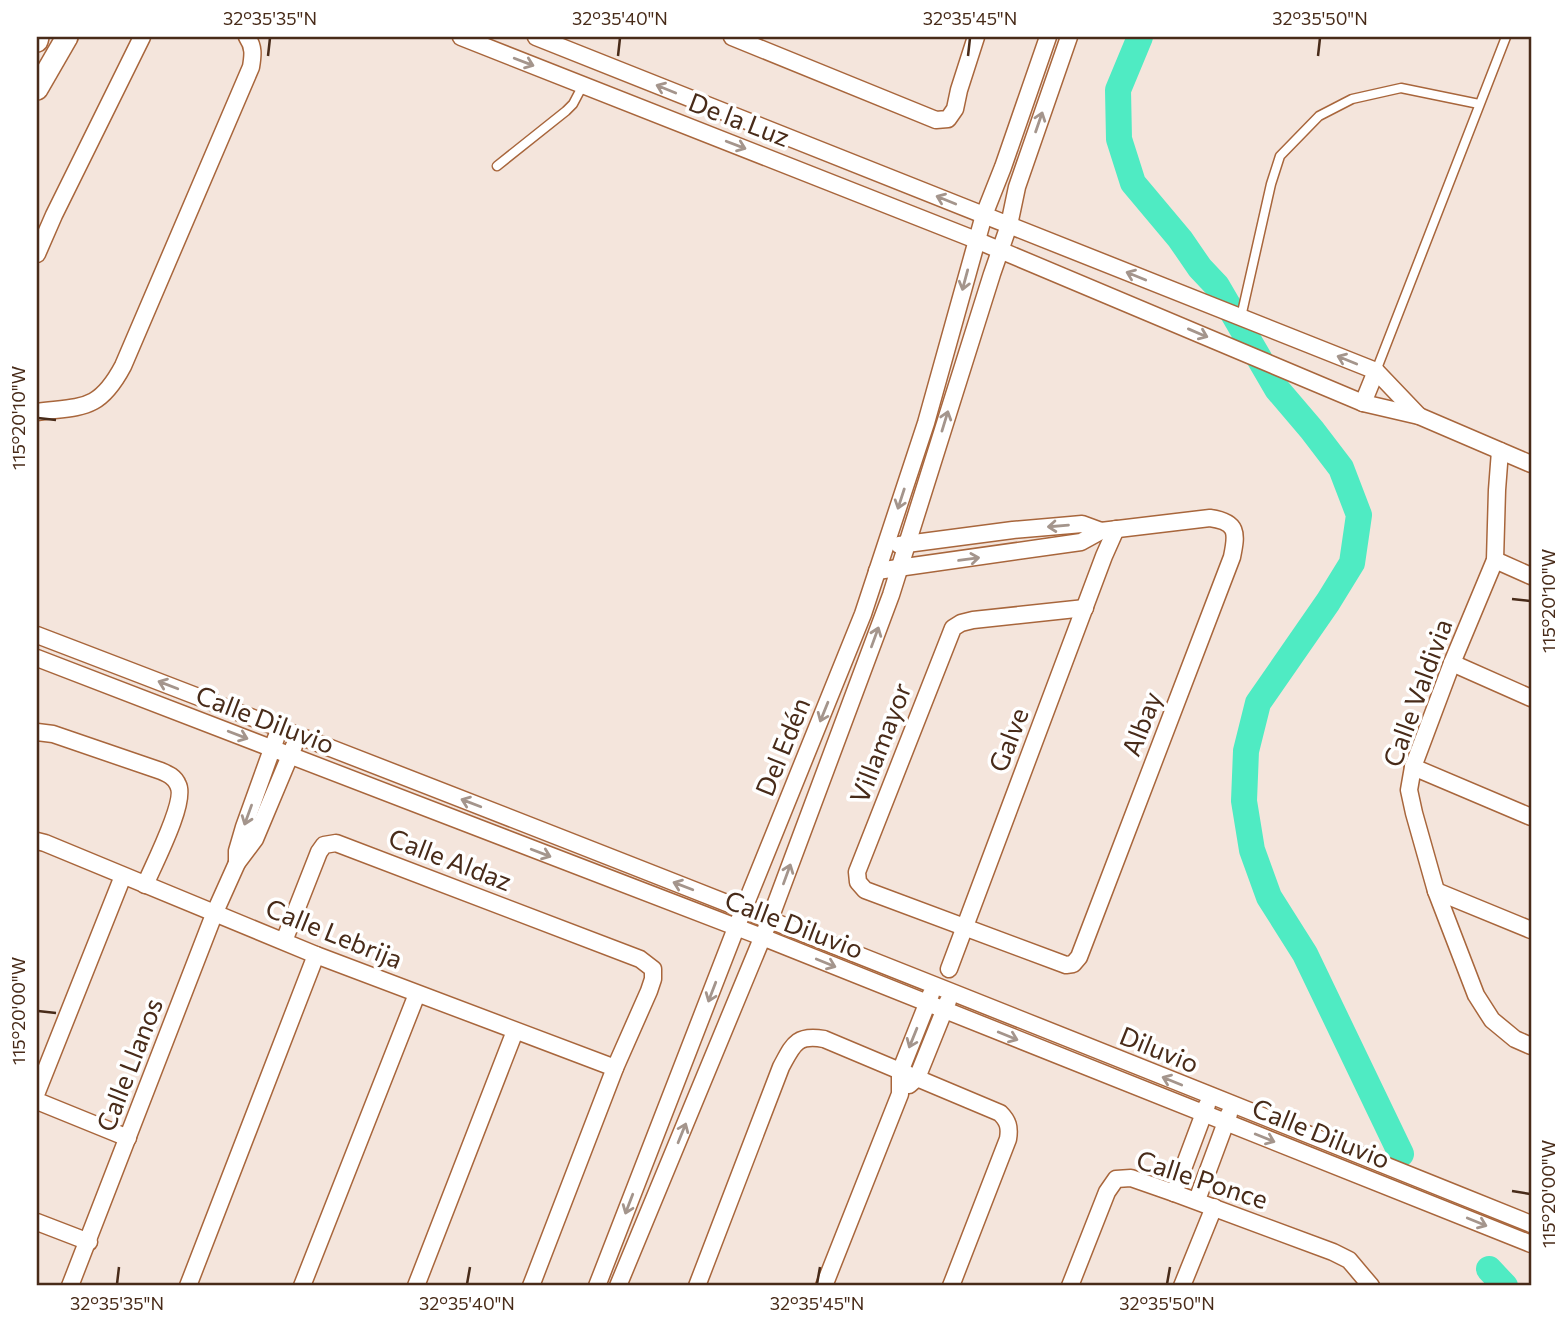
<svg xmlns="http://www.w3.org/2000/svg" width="1568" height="1323" font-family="Commissioner,sans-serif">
<rect width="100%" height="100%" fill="#f4e5dc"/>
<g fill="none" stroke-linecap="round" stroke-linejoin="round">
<g stroke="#4febc3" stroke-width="26">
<polyline points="1140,37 1118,90 1119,139 1133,183 1180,239 1200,268 1217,286 1277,389 1312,430 1341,468 1359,515 1352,563 1328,602 1258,703 1246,751 1244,801 1252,850 1269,897 1305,954 1401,1154"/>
<polyline points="1489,1269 1505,1286"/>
</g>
<g stroke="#a8663c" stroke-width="11">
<g id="lane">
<polyline points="497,166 566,111 573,104 583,85"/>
<polyline points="1241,317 1271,184 1280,156 1319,116 1352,99 1401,88 1479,104"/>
<polyline points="1376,371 1506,37"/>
</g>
</g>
<g stroke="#a8663c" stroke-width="19">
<g id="street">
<polyline points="461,37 976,240 1363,403 1419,416 1531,464"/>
<polyline points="536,37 1376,371 1419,416"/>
<polyline points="732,37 936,120 948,119 955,109 959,90 976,37"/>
<polyline points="37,254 54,215 142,37"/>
<polyline points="1363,403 1376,371"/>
<path d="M37,412C83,406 99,411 123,366L251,67C253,55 254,47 247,37"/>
<polyline points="1500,451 1497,490 1495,560 1452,663 1413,767 1409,790 1414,813 1436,891 1476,995 1492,1020 1515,1039 1531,1046"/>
<polyline points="899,545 1013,530 1071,525 1082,524 1101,531"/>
<polyline points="1495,560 1531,576"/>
<path d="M877,571L1081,542L1101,531L1210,518C1238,522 1237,533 1232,557L1079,957L1073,964L1066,965L865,890L858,882L857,872L953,628L961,623L973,620L1085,608"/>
<path d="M37,635C537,826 1035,1024 1531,1224"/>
<polyline points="37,658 762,937 1531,1244"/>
<polyline points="1452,663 1531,698"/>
<path d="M37,732L53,734L161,771C168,774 175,777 178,785C187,801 153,866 145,885"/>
<polyline points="1413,767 1531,817"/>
<polyline points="37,841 45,843 316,955 615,1068"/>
<polyline points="237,863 237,851 244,827 276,738"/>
<polyline points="1436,891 1531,930"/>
<polyline points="284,941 319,852 324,845 336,843 640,959 653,969 653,979 649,991 615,1068 531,1286"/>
<polyline points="949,969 1104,556 1116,529"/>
<polyline points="909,1085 917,1078 948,1001"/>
<polyline points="37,1092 123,876"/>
<polyline points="37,1101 128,1138"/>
<polyline points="1174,1193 1207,1105"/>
<polyline points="1197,1200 1229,1114"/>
<polyline points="37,1222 89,1242"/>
<polyline points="70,1286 215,912 237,863 255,839 294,746"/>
<polyline points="188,1286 316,955"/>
<polyline points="302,1286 417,994"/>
<polyline points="416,1286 515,1031"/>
<polyline points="597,1286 736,928 863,614 926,423 984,215 1003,167 1048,37"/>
<polyline points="618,1286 770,919 891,595 992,274 1009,225 1017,187 1069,37"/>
<path d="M697,1286L781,1067C793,1045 796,1034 824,1039L1000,1113C1008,1121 1010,1127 1008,1139L951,1286"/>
<polyline points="824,1286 900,1094 900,1072 931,994"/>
<polyline points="1070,1286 1107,1192 1116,1179 1131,1178 1174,1193 1333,1252 1349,1260 1371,1286"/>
<polyline points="1182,1286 1214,1207"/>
</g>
</g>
<g stroke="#a8663c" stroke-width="24">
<g id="secondary">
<polyline points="37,41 38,37"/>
<polyline points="37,89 67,37"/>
</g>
</g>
<use href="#lane" stroke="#fff" stroke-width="8"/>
<use href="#street" stroke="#fff" stroke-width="16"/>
<use href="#secondary" stroke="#fff" stroke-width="21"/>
</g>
<defs><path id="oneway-shaft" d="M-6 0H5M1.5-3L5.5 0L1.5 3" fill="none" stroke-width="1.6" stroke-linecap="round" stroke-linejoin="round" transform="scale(1.75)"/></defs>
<g stroke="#a4958c">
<use href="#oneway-shaft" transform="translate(524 62) rotate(21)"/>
<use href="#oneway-shaft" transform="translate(666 89) rotate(-158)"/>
<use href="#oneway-shaft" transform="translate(1039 122) rotate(-71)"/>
<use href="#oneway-shaft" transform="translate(736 145) rotate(21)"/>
<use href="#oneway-shaft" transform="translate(946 200) rotate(-158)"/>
<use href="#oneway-shaft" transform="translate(1136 276) rotate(-158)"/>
<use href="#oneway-shaft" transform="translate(965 280) rotate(105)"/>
<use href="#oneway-shaft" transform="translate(1198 333) rotate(23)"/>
<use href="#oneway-shaft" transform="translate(1347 360) rotate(-158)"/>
<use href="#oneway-shaft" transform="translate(945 421) rotate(-73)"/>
<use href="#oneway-shaft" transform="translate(901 499) rotate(108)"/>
<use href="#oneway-shaft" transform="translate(1058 526) rotate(175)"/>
<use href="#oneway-shaft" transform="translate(969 559) rotate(-8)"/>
<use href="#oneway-shaft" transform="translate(875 637) rotate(-70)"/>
<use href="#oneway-shaft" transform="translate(168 685) rotate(-159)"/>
<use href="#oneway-shaft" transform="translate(824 712) rotate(112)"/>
<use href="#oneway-shaft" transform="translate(238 735) rotate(21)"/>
<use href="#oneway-shaft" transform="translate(471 803) rotate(-159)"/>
<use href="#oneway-shaft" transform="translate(248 815) rotate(110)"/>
<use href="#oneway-shaft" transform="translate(541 853) rotate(21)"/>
<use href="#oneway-shaft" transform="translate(787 874) rotate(-70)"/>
<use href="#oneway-shaft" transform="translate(683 886) rotate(-159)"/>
<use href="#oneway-shaft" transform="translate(826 963) rotate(22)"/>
<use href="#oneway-shaft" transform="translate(712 992) rotate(111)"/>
<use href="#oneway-shaft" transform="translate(1008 1036) rotate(22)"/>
<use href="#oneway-shaft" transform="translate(913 1038) rotate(112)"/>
<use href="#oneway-shaft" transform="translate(1172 1081) rotate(-158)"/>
<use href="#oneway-shaft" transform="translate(682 1133) rotate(-68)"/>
<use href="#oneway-shaft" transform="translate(1265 1138) rotate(22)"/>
<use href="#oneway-shaft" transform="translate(629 1204) rotate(111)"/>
<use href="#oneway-shaft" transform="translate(1477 1222) rotate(22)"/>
</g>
<path fill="none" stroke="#482b19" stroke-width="2.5" d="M268,56L270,38M618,56L620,38M968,56L970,38M1318,56L1320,38M38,418L56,420M1512,599L1530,601M38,1011L56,1013M1512,1191L1530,1194M117,1284L119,1267M467,1284L470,1267M817,1284L820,1267M1167,1284L1170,1267"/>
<g text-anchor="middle" stroke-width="7" stroke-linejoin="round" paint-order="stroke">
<g font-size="26" fill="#482b19" stroke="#fff">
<text transform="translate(739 120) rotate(21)" y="9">De la Luz</text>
<text transform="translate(1418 693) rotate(-70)" y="9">Calle Valdivia</text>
<text transform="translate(265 720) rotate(21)" y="9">Calle Diluvio</text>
<text transform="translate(1142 724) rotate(-69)" y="9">Albay</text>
<text transform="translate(1009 740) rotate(-69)" y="9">Galve</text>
<text transform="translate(881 743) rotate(-69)" y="9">Villamayor</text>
<text transform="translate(783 747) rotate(-68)" y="9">Del Edén</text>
<text transform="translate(450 860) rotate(21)" y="9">Calle Aldaz</text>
<text transform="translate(794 925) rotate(21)" y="9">Calle Diluvio</text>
<text transform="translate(334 934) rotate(22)" y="9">Calle Lebrija</text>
<text transform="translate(1159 1050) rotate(22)" y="9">Diluvio</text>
<text transform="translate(130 1065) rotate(-69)" y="9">Calle Llanos</text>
<text transform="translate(1321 1134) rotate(22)" y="9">Calle Diluvio</text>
<text transform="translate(1202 1180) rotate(18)" y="9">Calle Ponce</text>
</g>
</g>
<rect width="1568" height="1323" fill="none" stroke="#ffffff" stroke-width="77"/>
<rect x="38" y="38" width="1492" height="1246" fill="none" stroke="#482b19" stroke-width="2.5"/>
<g font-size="18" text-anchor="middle" fill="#482b19">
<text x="270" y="25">32°35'35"N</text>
<text x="620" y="25">32°35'40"N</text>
<text x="970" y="25">32°35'45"N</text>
<text x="1320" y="25">32°35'50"N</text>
<text transform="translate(19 418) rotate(-90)" y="6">115°20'10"W</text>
<text transform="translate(1549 601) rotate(-90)" y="6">115°20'10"W</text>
<text transform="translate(19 1011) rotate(-90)" y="6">115°20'00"W</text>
<text transform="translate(1549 1194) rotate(-90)" y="6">115°20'00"W</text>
<text x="117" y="1310">32°35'35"N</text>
<text x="467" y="1310">32°35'40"N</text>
<text x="817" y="1310">32°35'45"N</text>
<text x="1167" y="1310">32°35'50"N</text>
</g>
</svg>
